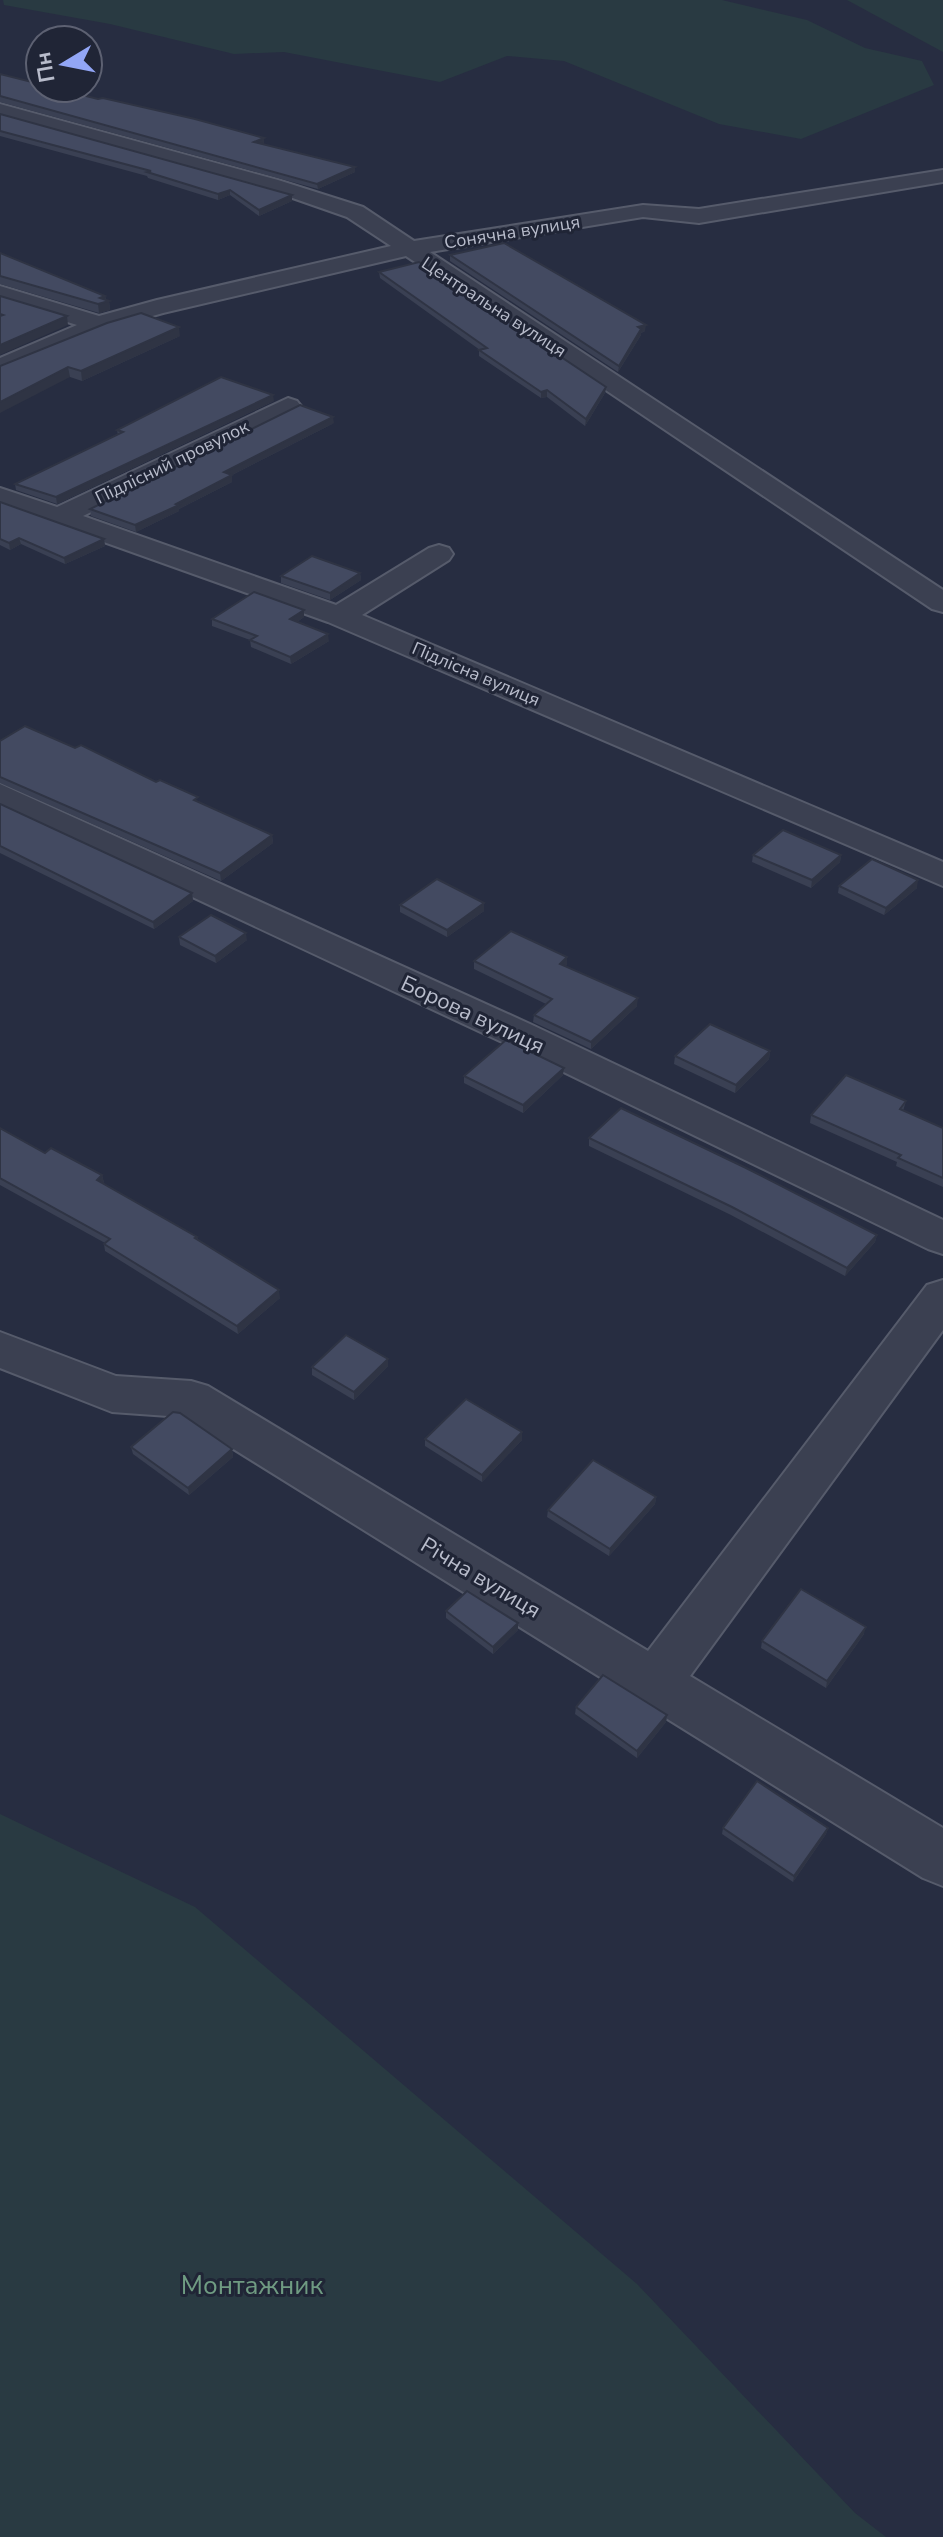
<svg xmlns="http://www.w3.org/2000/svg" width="943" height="2537" font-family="'Nunito Sans',sans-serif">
<rect width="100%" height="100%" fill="#272d41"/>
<g fill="#293a42">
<polygon points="3,0 722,0 807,20 865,48 922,61 934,85 801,139 719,124 564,61 507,56 440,82 284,52 234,54 110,24 4,5"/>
<polygon points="847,0 943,0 943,52"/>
<polygon points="0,1814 195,1907 637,2284 855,2513 886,2537 0,2537"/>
</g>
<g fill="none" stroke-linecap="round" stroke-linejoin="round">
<g stroke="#565b6b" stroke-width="4">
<g id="street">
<polygon points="0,104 278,180 363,207 414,241 643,205 699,209 943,170 943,182 699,223 643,217 430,252 943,590 943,612 932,609 406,256 163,313 107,329 0,374 0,358 77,325 0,301 0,286 99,316 157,300 391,246 347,217 264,188 0,116"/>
<polygon points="288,398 297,401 301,406 297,411 83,516 336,605 429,548 439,545 449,548 453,554 449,560 362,615 943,862 943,886 328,622 0,505 0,488 57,507"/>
<polygon points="0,784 530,1024 943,1220 943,1254 928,1249 502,1042 0,807"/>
<polygon points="943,1280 943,1330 690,1676 943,1828 943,1886 923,1878 182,1417 112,1412 0,1368 0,1332 116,1376 191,1381 208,1386 648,1651 927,1285"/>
</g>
</g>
<use href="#street" fill="#3b4051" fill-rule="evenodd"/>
</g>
<g fill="#3a4053">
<polygon points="0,74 264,144 263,144 355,167 355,172 318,189 0,102"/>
<polygon points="0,114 292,201 259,216 230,195 218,200 148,178 147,176 0,136"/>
<polygon points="0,253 105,296 106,300 109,301 110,310 99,313 0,284"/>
<polygon points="450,255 645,331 641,333 641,335 618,372 450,261"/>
<polygon points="379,272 606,387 605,393 585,426 547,397 541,398 479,356 479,350 480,350 380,278"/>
<polygon points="180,336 82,381 70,377 0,366"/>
<polygon points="274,401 57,504 16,490 15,484 118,435 117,430"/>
<polygon points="334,423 232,475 232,482 179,509 179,511 136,532 91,516 90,509"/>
<polygon points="0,502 104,539 105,546 65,564 21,544 10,550 0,545"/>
<polygon points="360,573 361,580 330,600 281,583 281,576"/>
<polygon points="304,610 304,617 297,622 329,641 291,664 251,647 250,640 212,626 212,619"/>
<polygon points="0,741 156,782 272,835 273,843 221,881 0,783"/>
<polygon points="0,804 192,893 193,901 154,929 0,853"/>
<polygon points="753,855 841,855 840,862 811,888 752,862"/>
<polygon points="839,886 917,888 884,915 838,893"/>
<polygon points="400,905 484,911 447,937 400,912"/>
<polygon points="179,937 247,940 216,963 180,945"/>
<polygon points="567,957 567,965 565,966 637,1006 591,1049 533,1022 534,1015 546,1004 474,969 474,961"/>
<polygon points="770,1051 769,1059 735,1093 674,1064 675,1056"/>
<polygon points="563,1075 523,1113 464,1083 464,1076"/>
<polygon points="906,1101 903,1111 943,1128 943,1187 896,1166 897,1162 810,1123 811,1115"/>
<polygon points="0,1128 45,1153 102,1175 104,1183 103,1184 197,1237 198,1240 280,1298 238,1334 105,1251 104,1244 105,1243 0,1185"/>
<polygon points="589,1138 877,1235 875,1242 845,1276 731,1215 589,1146"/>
<polygon points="388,1359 388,1366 354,1400 312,1375 312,1367"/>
<polygon points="425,1439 522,1440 482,1482 425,1446"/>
<polygon points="131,1447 232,1449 233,1457 189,1495 133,1454"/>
<polygon points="656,1497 655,1504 609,1556 547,1517 548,1510"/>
<polygon points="446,1611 518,1630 493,1654 446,1618"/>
<polygon points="864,1634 826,1688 761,1648 762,1641"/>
<polygon points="576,1707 667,1715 666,1722 637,1758 575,1714"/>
<polygon points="723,1828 828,1828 826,1834 793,1882 722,1834"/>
</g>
<g fill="#2f3444">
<polygon points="264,138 264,144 254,148 254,142"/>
<polygon points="355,167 355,172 318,189 317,184"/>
<polygon points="230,190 230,195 218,200 218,194"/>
<polygon points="292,195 292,201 259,216 259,210"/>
<polygon points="105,296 106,301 109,301 110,310 99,313 98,304 100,298"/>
<polygon points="67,316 68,325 0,355 0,345"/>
<polygon points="646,325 645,331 641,333 641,335 618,372 619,366 638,327"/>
<polygon points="179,327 180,336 82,381 81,371"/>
<polygon points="68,367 70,377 0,413 0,402"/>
<polygon points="606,387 605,393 585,426 586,419"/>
<polygon points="547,390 547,397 541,398 541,392"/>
<polygon points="273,395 274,401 57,504 56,497"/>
<polygon points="333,417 334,423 232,475 232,482 179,509 179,511 136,532 135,525 176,504 224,472"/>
<polygon points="19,538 21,544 10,550 9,543"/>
<polygon points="104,539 105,546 65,564 64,558"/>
<polygon points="360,573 361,580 330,600 330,593"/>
<polygon points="304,610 304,617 291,626 290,619"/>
<polygon points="328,634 329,641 291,664 290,657"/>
<polygon points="272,835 273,843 221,881 220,873"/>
<polygon points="841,855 840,862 811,888 812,880"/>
<polygon points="918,880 917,888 884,915 886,908"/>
<polygon points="192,893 193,901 154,929 153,922"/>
<polygon points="484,903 484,911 447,937 447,930"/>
<polygon points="246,933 247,940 216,963 215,956"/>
<polygon points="567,957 567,965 559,971 560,964"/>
<polygon points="638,998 637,1006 591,1049 591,1042"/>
<polygon points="770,1051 769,1059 735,1093 736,1085"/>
<polygon points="564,1068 563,1075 523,1113 523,1105"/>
<polygon points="102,1175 104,1183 98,1188 97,1180"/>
<polygon points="877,1235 875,1242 845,1276 847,1268"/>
<polygon points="279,1290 280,1298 238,1334 237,1326"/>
<polygon points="388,1359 388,1366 354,1400 354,1392"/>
<polygon points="522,1432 522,1440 482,1482 482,1475"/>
<polygon points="232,1449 233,1457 189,1495 188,1488"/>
<polygon points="656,1497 655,1504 609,1556 610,1549"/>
<polygon points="518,1623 518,1630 493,1654 493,1647"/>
<polygon points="866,1627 864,1634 826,1688 827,1681"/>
<polygon points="667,1715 666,1722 637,1758 637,1751"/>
<polygon points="828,1828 826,1834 793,1882 794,1876"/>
</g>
<g fill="#434a61" stroke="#2f3444" stroke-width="2">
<polygon points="0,74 40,84 40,88 54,88 98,99 103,98 195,119 264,138 254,142 355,167 317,184 0,96"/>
<polygon points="0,114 292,195 259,210 230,190 218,194 147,172 151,171 0,131"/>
<polygon points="504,243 646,325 638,327 641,329 619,366 450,255"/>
<polygon points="0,253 105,296 100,298 109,301 98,304 0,276"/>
<polygon points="419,262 606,387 586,419 547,390 541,392 479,350 487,348 379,272"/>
<polygon points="0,296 67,316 0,345 0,316 3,315 0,314"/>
<polygon points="141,313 179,327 81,371 68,367 0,402 0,366 107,323"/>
<polygon points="221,377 273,395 56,497 15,484 123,432 117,430"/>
<polygon points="300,405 333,417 224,472 232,475 176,504 179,505 135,525 90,509"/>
<polygon points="0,502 104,539 64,558 19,538 9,543 0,539"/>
<polygon points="312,556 360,573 330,593 281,576"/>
<polygon points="254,592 304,610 290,619 328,634 290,657 250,640 257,636 212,619"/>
<polygon points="25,726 75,748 81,745 156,782 160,780 198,797 194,800 272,835 220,873 0,777 0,741"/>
<polygon points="0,804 192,893 153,922 0,846"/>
<polygon points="783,830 841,855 812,880 753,855"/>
<polygon points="872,859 918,880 886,908 839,886"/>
<polygon points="437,879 484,903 447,930 400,905"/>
<polygon points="211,915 246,933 215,956 179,937"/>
<polygon points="511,931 567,957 560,964 638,998 591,1042 534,1015 552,999 474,961"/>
<polygon points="710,1024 770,1051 736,1085 675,1056"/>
<polygon points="506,1040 564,1068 523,1105 464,1076"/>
<polygon points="846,1075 906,1101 900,1109 943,1128 943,1178 898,1158 901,1155 811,1115"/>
<polygon points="621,1108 746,1168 877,1235 847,1268 732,1207 589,1138"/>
<polygon points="0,1128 45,1153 51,1148 102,1175 97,1180 197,1237 195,1238 279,1290 237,1326 104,1244 110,1239 0,1178"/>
<polygon points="346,1335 388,1359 354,1392 312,1367"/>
<polygon points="466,1399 522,1432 482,1475 425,1439"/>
<polygon points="173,1412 180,1413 232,1449 188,1488 131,1447"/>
<polygon points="593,1460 656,1497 610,1549 548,1510"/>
<polygon points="801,1589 866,1627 827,1681 762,1641"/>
<polygon points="467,1591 518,1623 493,1647 446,1611"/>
<polygon points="603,1675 667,1715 637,1751 576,1707"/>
<polygon points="757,1781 828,1828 794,1876 723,1828"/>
</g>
<g text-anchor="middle" stroke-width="6" stroke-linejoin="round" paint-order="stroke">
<g font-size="18" fill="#b8bccb" stroke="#202536">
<text transform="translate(512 232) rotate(-9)" y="6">Сонячна вулиця</text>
<text transform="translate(494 307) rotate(33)" y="6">Центральна вулиця</text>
<text transform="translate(172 462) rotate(-26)" y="6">Підлісний провулок</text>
<text transform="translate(476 674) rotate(23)" y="6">Підлісна вулиця</text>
</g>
<g font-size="22" fill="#b8bccb" stroke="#202536">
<text transform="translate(473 1014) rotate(25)" y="8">Борова вулиця</text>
<text transform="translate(481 1577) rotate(31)" y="8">Річна вулиця</text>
</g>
<g font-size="26" fill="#6f9b82" stroke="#202536">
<text x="252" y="2294">Монтажник</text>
</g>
</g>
<g transform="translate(64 64) rotate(260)"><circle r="38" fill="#202536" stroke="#5d6172" stroke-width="2"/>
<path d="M0-6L14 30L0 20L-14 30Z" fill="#92a6f6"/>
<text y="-12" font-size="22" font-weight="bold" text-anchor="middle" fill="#b8bccb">Пн</text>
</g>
</svg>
